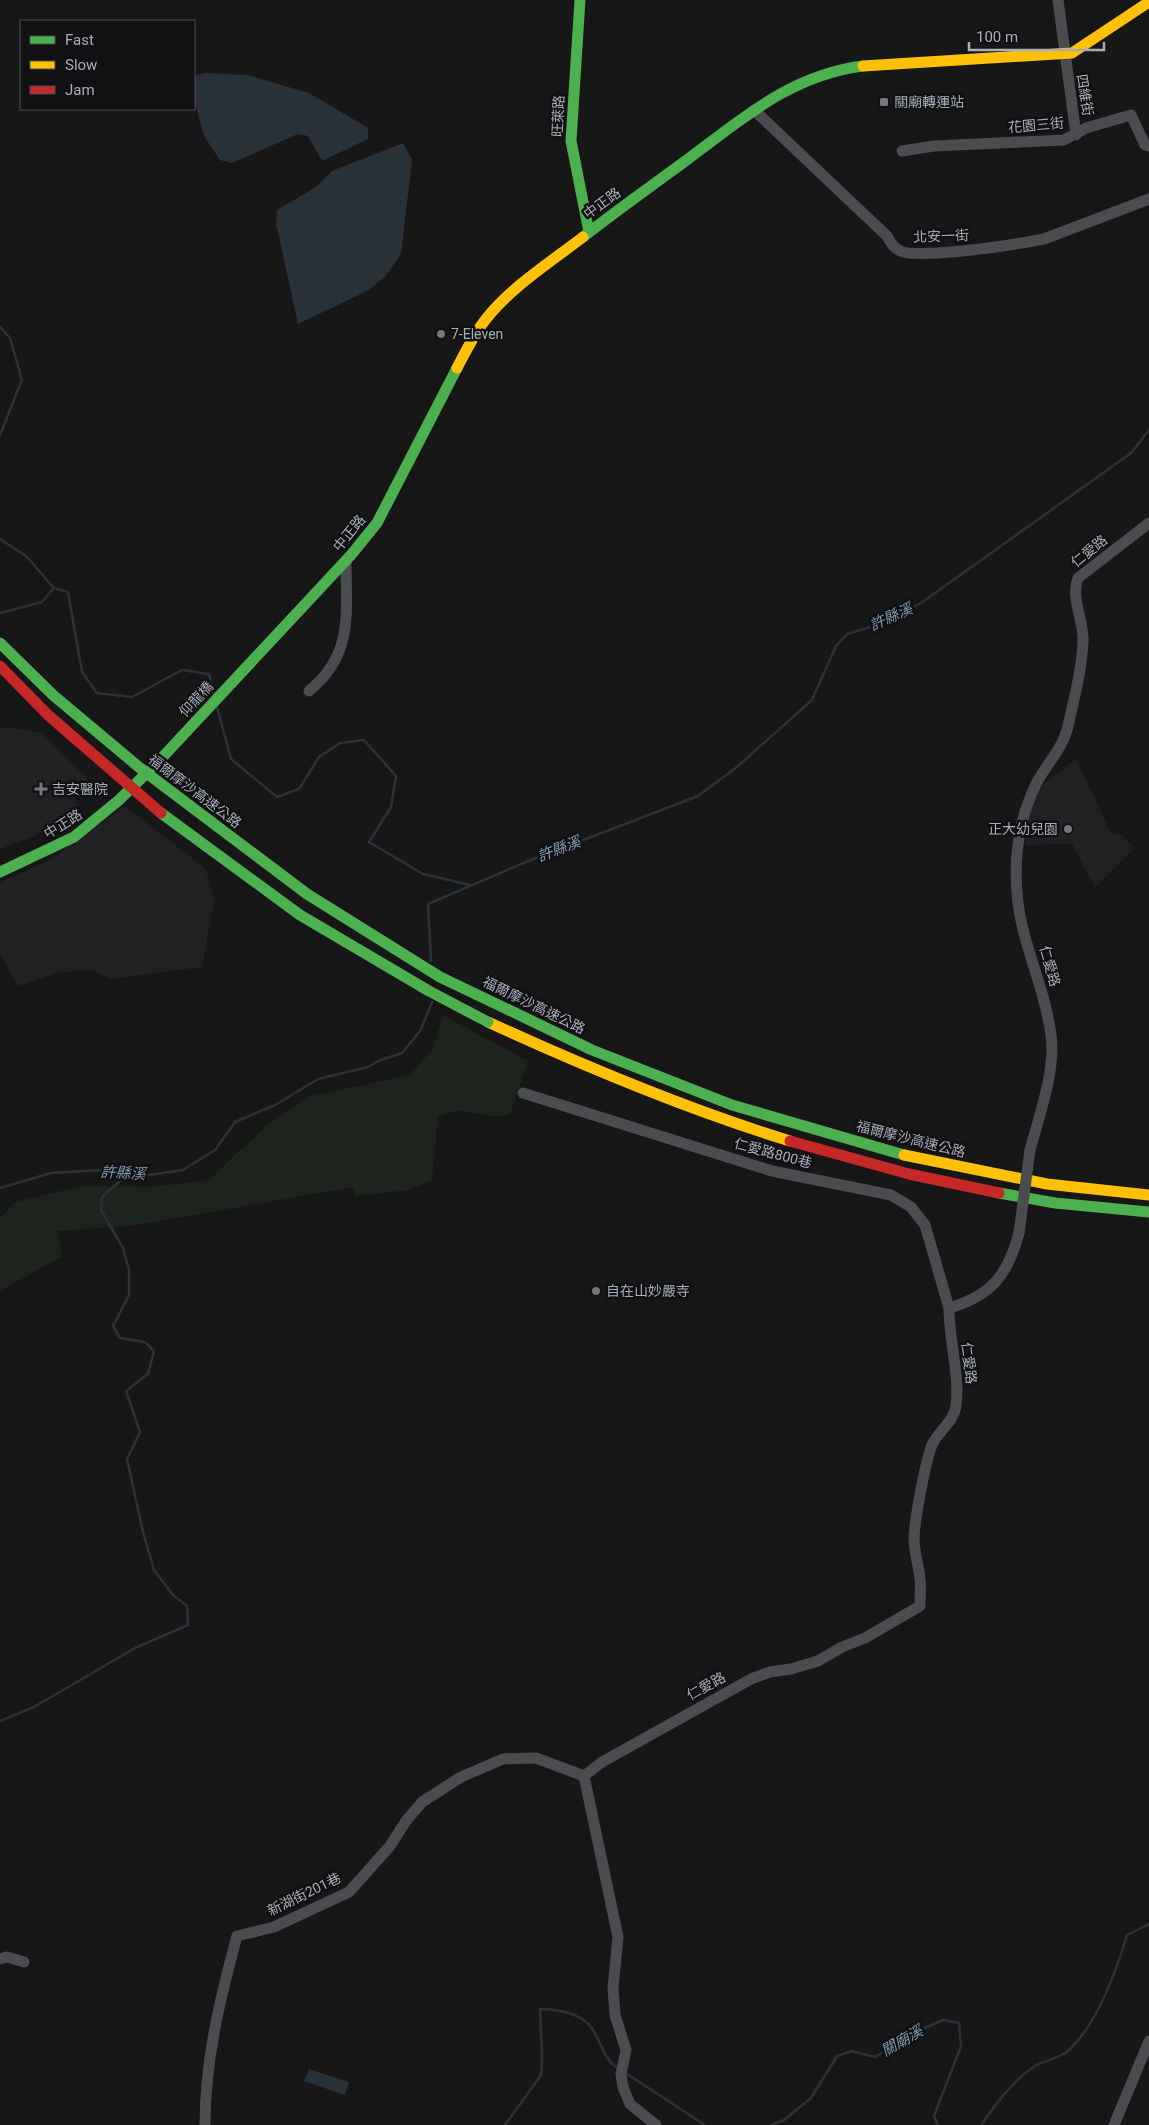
<svg xmlns="http://www.w3.org/2000/svg" width="1149" height="2125" font-family="Roboto,'Noto Sans TC',sans-serif">
<rect width="100%" height="100%" fill="#171717"/>
<g fill="#212123">
<polygon points="4,727 40,732 92,783 74,795 79,809 31,838 0,849 0,728"/>
<polygon points="1076,759 1112,835 1121,834 1135,848 1095,888 1072,844 1025,845 1027,823 1038,788"/>
<polygon points="125,806 206,869 214,901 202,967 110,979 92,970 57,973 18,986 0,954 0,882 48,861"/>
</g>
<polygon fill="#1d241e" points="443,1015 528,1061 510,1114 500,1117 458,1110 438,1116 432,1180 408,1190 355,1196 353,1187 131,1226 57,1231 62,1256 0,1291 0,1218 15,1202 82,1186 152,1187 209,1180 268,1124 311,1096 410,1075 433,1049"/>
<g fill="#2a3239">
<polygon points="204,73 247,75 309,93 368,128 368,139 322,161 308,136 298,134 232,163 220,160 204,136 196,107 194,106 194,76"/>
<polygon points="403,143 412,160 401,254 385,277 367,291 298,324 276,223 277,210 316,187 332,171"/>
<polygon points="309,2069 349,2082 345,2095 304,2081"/>
</g>
<g fill="none" stroke-linecap="round" stroke-linejoin="round">
<g stroke="#2a3239" stroke-width="2.5">
<polyline points="0,327 10,338 22,380 0,435"/>
<polyline points="0,539 26,556 54,588"/>
<polyline points="0,613 42,602 54,588 68,592 82,672 97,693 132,697 182,670 209,674 214,694"/>
<polyline points="217,707 231,759 277,797 299,789 319,757 340,743 364,740 396,776 391,807 369,842 423,874 470,885"/>
<polyline points="431,961 428,904 526,862 698,796 737,767 812,700 836,646 847,634 884,623 921,603 1131,453 1149,430"/>
<polyline points="0,1188 51,1173 103,1170 141,1176 183,1170 215,1150 235,1122 277,1104 318,1079 368,1067 378,1061 402,1053 420,1031 432,1002"/>
<polyline points="0,1721 34,1707 135,1648 188,1625 187,1606 173,1595 154,1570 143,1532 127,1459 140,1432 126,1391 148,1374 154,1351 145,1342 120,1338 113,1326 129,1295 129,1270 123,1248 101,1210 102,1197 128,1174"/>
<polyline points="624,2072 705,2125"/>
<path d="M505,2125L541,2075L542,2056L540,2009C557,2009 580,2013 591,2027C602,2042 603,2060 619,2069"/>
<polyline points="771,2125 784,2120 811,2098 837,2056 852,2051 875,2057 918,2031 943,2020 959,2023 961,2046 934,2116 938,2125"/>
<path d="M981,2125C995,2105 1011,2083 1032,2068C1042,2060 1060,2059 1069,2050C1098,2023 1116,1972 1127,1935L1149,1924"/>
</g>
<g stroke="#4b4c50" stroke-width="11">
<polyline points="1058,0 1076,135"/>
<path d="M754,110L887,236C891,243 895,250 903,252C914,255 926,253 937,253C973,251 1008,246 1044,239L1149,199"/>
<polyline points="902,151 934,146 1064,140 1086,128 1131,115 1145,145 1149,146"/>
<path d="M309,691C354,654 346,614 346,561"/>
<polyline points="523,1093 772,1171 891,1195 911,1207 925,1225 949,1308"/>
<path d="M1030,1150C1039,1116 1056,1070 1051,1035C1045,986 1020,941 1017,892C1014,855 1020,816 1037,782C1047,764 1064,746 1068,726C1074,699 1082,669 1083,641C1084,620 1070,598 1078,578L1149,523"/>
<polyline points="0,1959 7,1957 24,1962"/>
<path d="M205,2125C205,2060 220,1999 237,1936L274,1927L349,1892L390,1846L406,1821L422,1802L461,1777L503,1759L536,1758L584,1776"/>
<path d="M656,2125L630,2104L623,2087L621,2074L626,2050L615,2015L613,1988L618,1937L584,1776L602,1762L751,1679L770,1672L791,1669L818,1661L842,1647L865,1638L920,1606C920,1597 921,1588 920,1579C919,1566 914,1553 914,1538C915,1518 925,1463 932,1445C938,1431 954,1422 956,1406C960,1374 949,1341 949,1308C991,1296 1008,1275 1019,1233"/>
<polyline points="1114,2125 1149,2041"/>
</g>
<g stroke="#4caf50" stroke-width="11">
<polyline points="580,0 571,141 589,232"/>
<path d="M583,237C616,211 650,187 684,162C741,120 790,75 863,66"/>
<polyline points="0,872 74,837 119,800 158,762 351,555 377,523 457,368"/>
<polyline points="509,1010 592,1050 732,1105 904,1155"/>
<polyline points="999,1193 1055,1203 1149,1212"/>
</g>
<g stroke="#ffc107" stroke-width="11">
<polyline points="863,66 1072,53 1149,2"/>
<path d="M457,368C466,351 474,334 486,319C510,288 552,261 583,237"/>
<path d="M488,1022C586,1067 686,1109 790,1141"/>
<polyline points="904,1155 1047,1184 1149,1195"/>
</g>
<polyline stroke="#c62828" stroke-width="11" points="790,1141 909,1174 999,1193"/>
<polyline stroke="#4b4c50" stroke-width="11" points="1019,1233 1030,1150"/>
<g stroke="#4caf50" stroke-width="11">
<polyline points="0,643 53,695 140,768 307,894 440,977 509,1010"/>
<polyline points="161,813 300,915 429,991 488,1022"/>
</g>
<polyline stroke="#c62828" stroke-width="11" points="0,666 48,715 161,813"/>
</g>
<g fill="#757880" stroke="#111113" stroke-width="2">
<rect x="879" y="97" width="10" height="10" rx="2.5"/>
<circle cx="441" cy="334" r="5"/>
<path d="M38.5 781.5h5v5h5v5h-5v5h-5v-5h-5v-5h5z"/>
<circle cx="1068" cy="829" r="5"/>
<circle cx="596" cy="1291" r="5"/>
</g>
<g text-anchor="middle" stroke-width="5" stroke-linejoin="round" paint-order="stroke">
<g font-size="14" fill="#a8adb8" stroke="#111113">
<text transform="translate(1085 95) rotate(81)" y="5">四維街</text>
<text transform="translate(558 116) rotate(-87)" y="5">旺萊路</text>
<text transform="translate(1036 125) rotate(-5)" y="5">花園三街</text>
<text transform="translate(602 203) rotate(-36)" y="5">中正路</text>
<text transform="translate(941 236) rotate(-2)" y="5">北安一街</text>
<text transform="translate(349 533) rotate(-51)" y="5">中正路</text>
<text transform="translate(1089 551) rotate(-39)" y="5">仁愛路</text>
<text transform="translate(196 699) rotate(-47)" y="5">仰龍橋</text>
<text transform="translate(195 791) rotate(37)" y="5">福爾摩沙高速公路</text>
<text transform="translate(63 824) rotate(-32)" y="5">中正路</text>
<text transform="translate(1050 966) rotate(74)" y="5">仁愛路</text>
<text transform="translate(534 1005) rotate(26)" y="5">福爾摩沙高速公路</text>
<text transform="translate(911 1139) rotate(14)" y="5">福爾摩沙高速公路</text>
<text transform="translate(773 1153) rotate(15)" y="5">仁愛路800巷</text>
<text transform="translate(969 1363) rotate(83)" y="5">仁愛路</text>
<text transform="translate(706 1686) rotate(-29)" y="5">仁愛路</text>
<text transform="translate(304 1894) rotate(-26)" y="5">新湖街201巷</text>
</g>
<g font-size="14" fill="#a8adb8" stroke="#111113" text-anchor="start">
<text x="894" y="107">關廟轉運站</text>
<text x="451" y="339">7-Eleven</text>
<text x="52" y="794">吉安醫院</text>
<text x="1058" y="834" text-anchor="end">正大幼兒園</text>
<text x="606" y="1296">自在山妙嚴寺</text>
</g>
<g font-size="15" font-style="italic" fill="#7f9bb3" stroke="#111113">
<text transform="translate(891 617) rotate(-24)" y="5">許縣溪</text>
<text transform="translate(559 849) rotate(-21)" y="5">許縣溪</text>
<text transform="translate(123 1173) rotate(3)" y="5">許縣溪</text>
<text transform="translate(902 2041) rotate(-30)" y="5">關廟溪</text>
</g>
</g>
<rect x="20" y="20" width="175" height="90" fill="#111113" stroke="#4d4f55"/>
<rect x="30" y="36" width="25" height="8" fill="#4caf50" stroke="#4d4f55"/>
<text x="65" y="45" font-size="15" fill="#a8adb8">Fast</text>
<rect x="30" y="61" width="25" height="8" fill="#ffc107" stroke="#4d4f55"/>
<text x="65" y="70" font-size="15" fill="#a8adb8">Slow</text>
<rect x="30" y="86" width="25" height="8" fill="#c62828" stroke="#4d4f55"/>
<text x="65" y="95" font-size="15" fill="#a8adb8">Jam</text>
<path d="M969 42v8h135v-8" fill="none" stroke="#a8adb8" stroke-width="2.5"/>
<text x="976" y="42" font-size="15" fill="#a8adb8" stroke="#111113" stroke-width="4" paint-order="stroke">100 m</text>
</svg>
